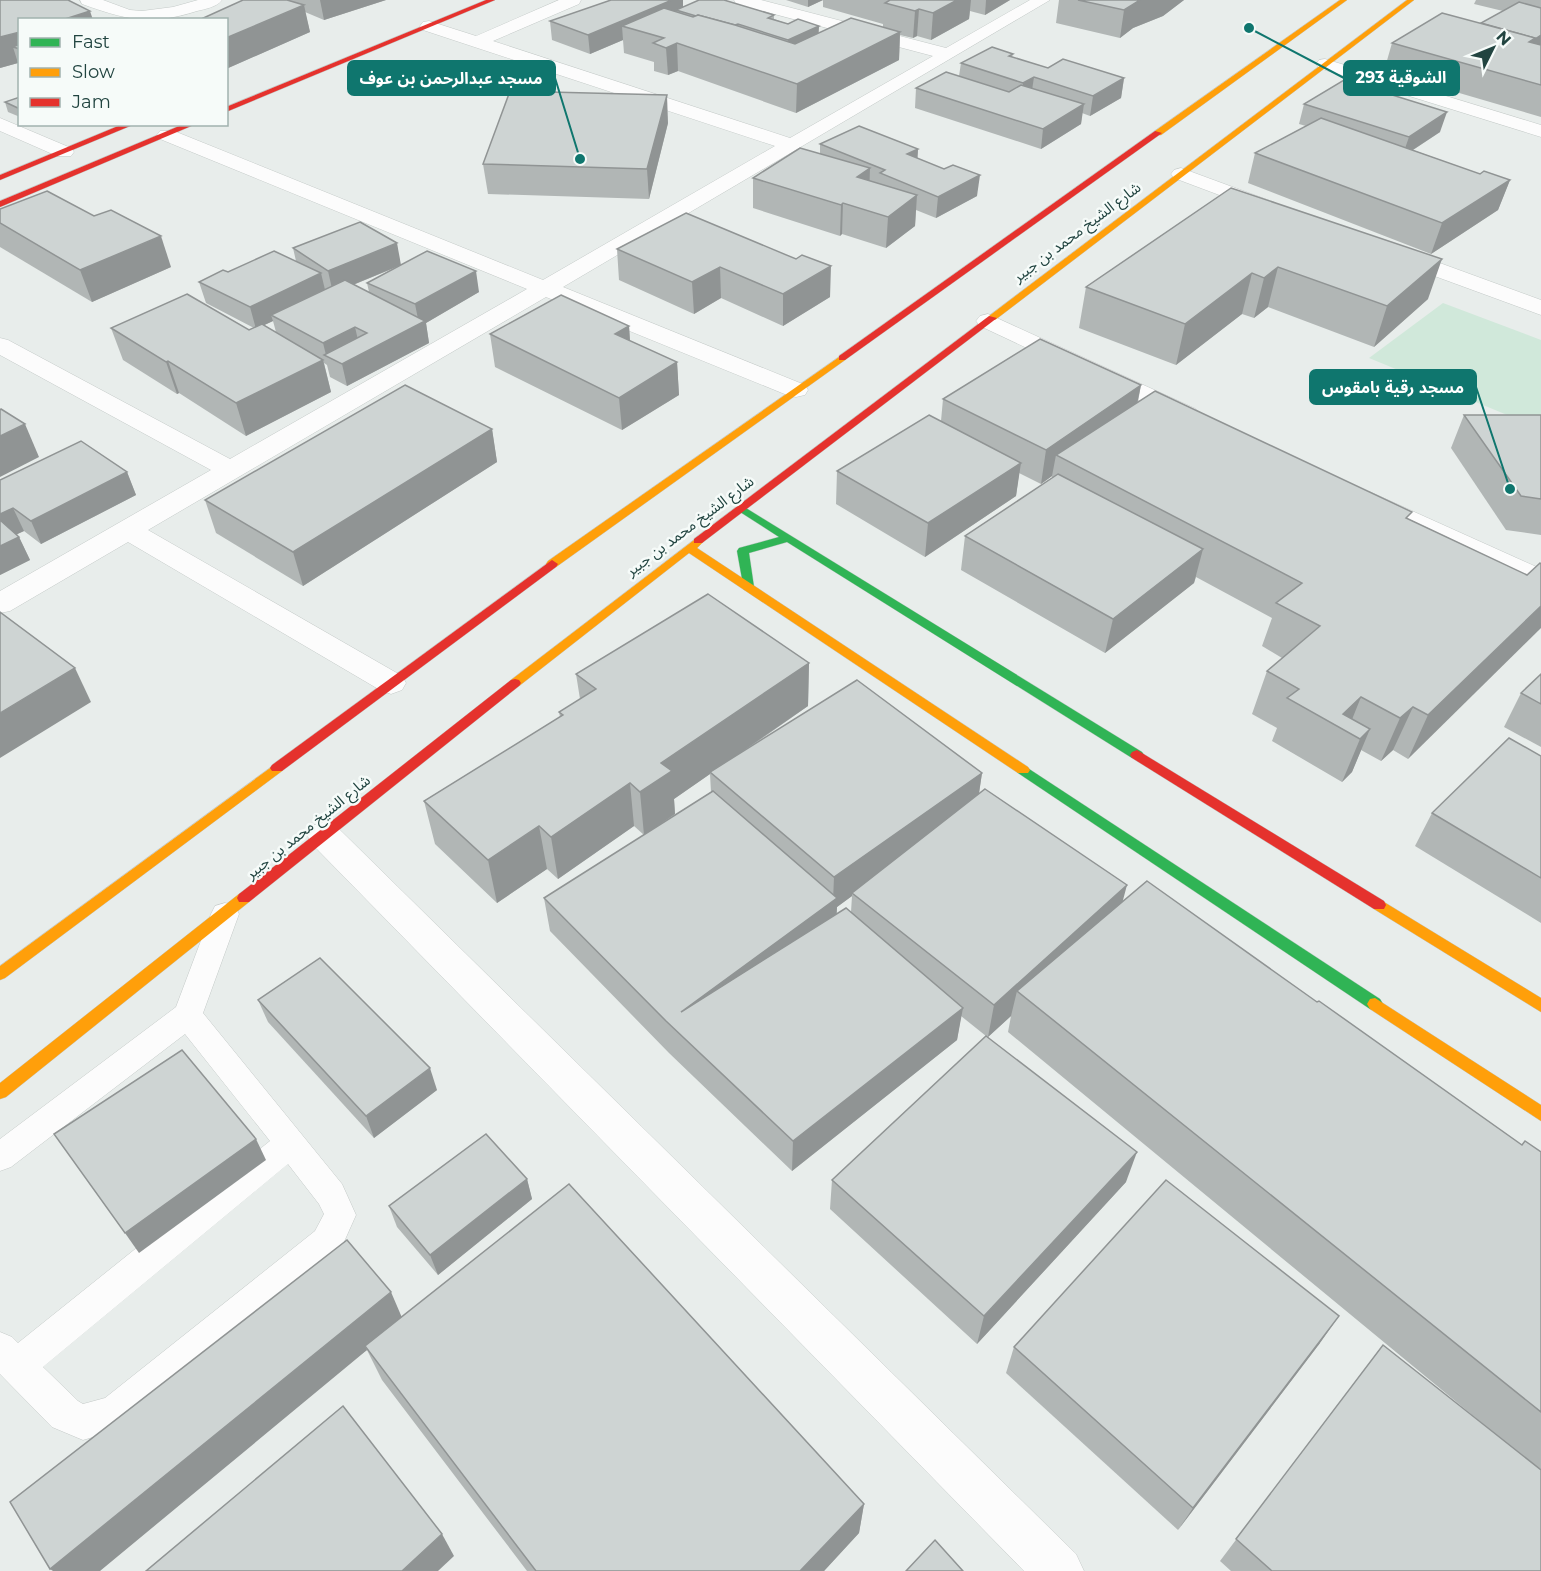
<svg xmlns="http://www.w3.org/2000/svg" width="1541" height="1571" font-family="Montserrat,'Noto Sans Arabic',sans-serif">
<rect width="100%" height="100%" fill="#e8edeb"/>
<polygon fill="#d0e8da" points="1443,303 1541,340 1541,429 1369,358"/>
<g fill="none" stroke-linecap="round" stroke-linejoin="round">
<g stroke="#c4cac8" stroke-width="1">
<path id="lane" d="M225,903L235,906L239,914L203,1013L342,1184L356,1215L339,1253L127,1427L83,1440L52,1427L0,1374V1332L12,1337L18,1343L270,1141L185,1034L11,1167L0,1171V1139L176,1007L211,914L215,906ZM288,1164L319,1204L324,1214L315,1231L105,1398L83,1404L78,1401L43,1367Z"/>
</g>
<g stroke="#c4cac8" stroke-width="1">
<g id="street">
<path d="M80,0H103L130,10L142,11L173,7L198,0H222C217,7 205,9 197,11C150,26 127,20 82,4Z"/>
<polygon points="559,0 581,0 579,4 493,41 790,138 933,56 736,4 734,0 761,0 946,48 1030,0 1050,0 563,287 805,385 808,390 805,395 796,397 787,395 546,297 148,530 402,676 406,683 402,690 391,694 380,690 128,542 10,611 0,613 0,591 211,470 0,355 0,338 8,340 230,459 527,289 160,139 157,135 160,131 174,131 543,280 775,146 423,30 420,26 423,22 429,21 476,36"/>
<polygon points="1325,59 1541,125 1541,137 1319,68 1316,64 1319,60"/>
<polygon points="0,118 71,148 74,152 71,156 57,156 0,131"/>
<polygon points="1181,168 1276,203 1279,207 1276,211 1269,213 1262,211 1174,178 1171,174 1174,170"/>
<polygon points="1396,247 1541,300 1541,315 1388,259 1385,254 1388,249"/>
<polygon points="988,314 1196,409 1200,414 1196,419 1187,422 1178,419 980,326 976,321 980,316"/>
<polygon points="1370,492 1541,569 1541,589 1531,586 1360,506 1356,500 1360,494"/>
<polygon points="324,822 336,826 1076,1554 1084,1571 1024,1571 312,844 307,835 312,826"/>
</g>
</g>
<g stroke="#c3cbc9" stroke-width="1">
<g id="fast">
<polygon points="741,505 1142,752 1144,755 1142,758 1132,758 787,542 749,553 754,587 752,590 744,590 737,551 739,548 779,537 737,510 737,506"/>
<polygon points="1023,765 1380,999 1383,1004 1380,1009 1375,1010 1370,1009 1018,773 1016,770"/>
</g>
</g>
<g stroke="#c3cbc9" stroke-width="1">
<g id="slow">
<polygon points="1340,0 1347,0 1161,135 1155,135 1155,131"/>
<polygon points="1407,0 1414,0 995,320 989,320 989,316"/>
<polygon points="842,355 847,358 845,360 556,567 548,567 546,564 548,561"/>
<polygon points="698,537 704,541 697,548 1028,767 1030,770 1028,773 1018,773 689,553 519,686 511,686 509,683 511,680"/>
<polygon points="277,763 284,768 282,771 5,978 0,980 0,966"/>
<polygon points="244,892 249,894 251,898 249,902 6,1097 0,1099 0,1083 239,894"/>
<polygon points="1379,899 1541,998 1541,1012 1374,909 1372,905 1374,901"/>
<polygon points="1375,998 1541,1105 1541,1121 1370,1009 1367,1004 1370,999"/>
</g>
</g>
<g stroke="#c3cbc9" stroke-width="1">
<g id="jam">
<polygon points="486,0 495,0 226,112 226,107"/>
<polygon points="123,124 135,124 0,180 0,175"/>
<polygon points="184,124 196,124 0,207 0,201"/>
<polygon points="1155,131 1162,133 845,360 839,360 839,356"/>
<polygon points="989,316 997,318 702,543 694,543 694,539"/>
<polygon points="552,560 558,564 556,567 282,771 272,771 270,768 272,765"/>
<polygon points="515,679 519,680 521,683 519,686 249,902 239,902 237,898 239,894 511,680"/>
<polygon points="1137,750 1384,901 1386,905 1384,909 1374,909 1132,758 1130,755 1132,752"/>
</g>
</g>
<use href="#lane" fill="#fcfcfc" fill-rule="evenodd"/>
<use href="#street" fill="#fcfcfc" fill-rule="evenodd"/>
<use href="#fast" fill="#30b455" fill-rule="evenodd"/>
<use href="#slow" fill="#ff9f0a" fill-rule="evenodd"/>
<use href="#jam" fill="#e5322d" fill-rule="evenodd"/>
</g>
<g fill="#b1b6b5" fill-rule="evenodd">
<polygon points="243,0 386,0 324,20 305,12 310,32 226,69 226,20"/>
<polygon points="611,0 683,0 683,7 774,15 774,19 788,24 819,26 818,33 883,27 883,24 823,7 823,0 1010,0 985,15 970,11 969,19 931,40 917,36 913,38 900,35 899,60 796,113 678,71 668,75 654,71 654,62 624,53 623,40 590,54 552,40 550,21"/>
<polygon points="786,0 823,0 808,7"/>
<polygon points="1059,0 1184,0 1163,16 1133,28 1120,38 1056,23"/>
<polygon points="1476,0 1541,0 1541,117 1384,71 1392,43 1481,23 1503,11 1474,4"/>
<polygon points="20,20 20,66 18,63 0,68"/>
<polygon points="1013,54 1012,57 1048,68 1124,78 1121,98 1090,116 1082,113 1081,124 1041,149 915,108 916,88 959,76 961,63"/>
<polygon points="20,97 20,117 8,112 5,102"/>
<polygon points="1304,104 1440,132 1413,150 1480,174 1510,180 1498,210 1431,254 1248,183 1255,153 1306,126 1299,124"/>
<polygon points="668,123 649,199 488,194 483,164"/>
<polygon points="820,144 918,149 917,158 977,196 936,218 916,210 915,226 886,248 842,234 840,236 753,208 753,178 820,153"/>
<polygon points="1231,188 1428,299 1374,347 1268,307 1254,318 1242,314 1176,365 1079,328 1086,287"/>
<polygon points="0,209 171,267 92,302 0,247"/>
<polygon points="686,213 830,297 783,326 721,298 694,314 619,280 617,249"/>
<path d="M293,248L401,265L479,292L426,323L429,343L347,386L330,377L327,365L324,363L331,392L246,436L179,393L177,394L123,360L111,328L249,330L254,328L206,303L199,282L228,272L296,261ZM399,266L367,283L369,292L353,285ZM273,321L276,332L264,325Z"/>
<polygon points="629,326 630,341 677,362 679,395 622,430 495,367 490,334"/>
<polygon points="1141,385 1138,402 1409,519 1527,575 1408,759 1393,750 1381,761 1361,750 1352,772 1342,782 1272,741 1277,728 1252,714 1267,671 1282,658 1262,646 1272,618 1196,577 1194,583 1105,653 961,570 965,536 1052,478 1052,476 1041,484 1019,473 1016,496 925,557 836,504 837,471 941,421 943,399"/>
<polygon points="1464,415 1541,415 1541,535 1506,530 1451,448"/>
<polygon points="492,429 497,462 303,586 216,533 205,500"/>
<polygon points="127,472 136,495 41,544 24,531 17,534 19,537 30,560 0,575 0,480"/>
<path d="M809,663L808,706L737,756L982,773L979,794L1122,903L1317,1002L1522,1145L1541,1152V1571H1231L1220,1561L1383,1345L1505,1442L1008,1032L1011,1016L988,1037L1126,1182L977,1344L830,1209L832,1180L986,1036L961,1016L957,1040L792,1171L669,1053L550,931L544,898L644,835L634,826L558,879L547,869L497,903L435,844L424,801L560,717L559,712L580,699L576,674ZM710,774L711,792L656,827L675,814L674,799ZM852,896L851,912L836,914L837,907Z"/>
<polygon points="1541,674 1541,747 1504,727 1521,693"/>
<polygon points="1541,756 1541,923 1415,846 1432,813"/>
<polygon points="258,1000 437,1090 374,1138 268,1022"/>
<polygon points="527,1179 532,1199 438,1275 397,1227 389,1206"/>
<polygon points="402,1317 864,1504 859,1533 824,1571 527,1571 382,1380 367,1350 50,1569"/>
<polygon points="1320,1343 1178,1530 1006,1373 1014,1347"/>
</g>
<g fill="#909494">
<polygon points="320,0 386,0 324,20"/>
<polygon points="672,0 683,0 683,12 676,10 677,17 622,26 623,40 590,54 588,35"/>
<polygon points="808,0 823,0 808,7"/>
<polygon points="954,0 971,0 969,19 931,40 933,13"/>
<polygon points="986,0 1010,0 985,15"/>
<polygon points="1140,0 1184,0 1163,16 1133,28 1120,38 1124,10"/>
<polygon points="304,5 310,32 226,69 226,38"/>
<polygon points="919,9 917,36 913,38 915,11"/>
<polygon points="90,11 93,20 62,20"/>
<polygon points="819,26 818,44 788,59 788,40"/>
<polygon points="20,32 20,49 13,47 18,63 0,68 0,37"/>
<polygon points="900,32 899,60 796,113 797,84"/>
<polygon points="1541,35 1541,50 1529,42"/>
<polygon points="677,43 678,71 668,75 666,48"/>
<polygon points="1034,77 1031,97 1021,103 1023,83"/>
<polygon points="1124,78 1121,98 1090,116 1093,96"/>
<polygon points="667,95 668,123 649,199 647,169"/>
<polygon points="1084,104 1081,124 1041,149 1043,129"/>
<polygon points="1447,112 1440,132 1402,157 1409,137"/>
<polygon points="918,149 917,169 907,154"/>
<polygon points="870,168 869,198 857,177"/>
<polygon points="980,175 977,196 936,218 938,197"/>
<polygon points="1510,180 1498,210 1431,254 1442,223"/>
<polygon points="917,195 915,226 886,248 888,217"/>
<polygon points="843,203 842,234 840,236 841,205"/>
<polygon points="161,236 171,267 92,302 80,270"/>
<polygon points="397,243 401,265 333,293 328,271"/>
<polygon points="1442,259 1428,299 1374,347 1387,306"/>
<polygon points="831,266 830,297 783,326 783,294"/>
<polygon points="720,267 721,298 694,314 692,282"/>
<polygon points="1278,267 1268,307 1254,318 1264,278"/>
<polygon points="476,271 479,292 426,323 429,343 347,386 342,364 419,324 415,304"/>
<polygon points="321,273 326,294 271,315 273,321 256,329 250,307"/>
<polygon points="1252,273 1242,314 1176,365 1185,324"/>
<polygon points="629,326 631,358 615,334"/>
<polygon points="355,327 360,349 326,355 323,343"/>
<polygon points="323,360 331,392 246,436 236,403"/>
<polygon points="168,361 179,393 177,394 166,362"/>
<polygon points="677,362 679,395 622,430 619,398"/>
<polygon points="1141,385 1134,418 1056,455 1052,476 1041,484 1046,450"/>
<polygon points="25,424 39,457 0,477 0,436"/>
<polygon points="492,429 497,462 303,586 293,552"/>
<polygon points="1021,463 1016,496 925,557 928,523"/>
<polygon points="127,472 136,495 41,544 31,521"/>
<polygon points="13,508 24,531 9,538 0,520 0,514"/>
<polygon points="19,537 30,560 0,575 0,546"/>
<polygon points="1203,549 1194,583 1105,653 1113,619"/>
<polygon points="1541,606 1541,628 1408,759 1428,715"/>
<polygon points="809,663 808,706 711,773 710,772 710,774 674,799 675,814 644,835 640,792 661,763"/>
<polygon points="75,668 91,702 0,758 0,713"/>
<polygon points="1361,697 1347,732 1343,714"/>
<polygon points="1413,707 1393,750 1381,761 1400,718"/>
<polygon points="1370,729 1352,772 1342,782 1360,739"/>
<polygon points="982,773 977,806 852,893 852,896 837,907 836,931 681,1012 833,901 834,877"/>
<polygon points="630,783 634,826 558,879 551,837"/>
<polygon points="539,826 547,869 497,903 488,860"/>
<polygon points="1127,885 1118,919 1017,991 1011,1016 988,1037 994,1005"/>
<polygon points="963,1008 957,1040 792,1171 793,1141"/>
<polygon points="430,1068 437,1090 374,1138 366,1116"/>
<polygon points="256,1139 266,1160 139,1253 125,1233"/>
<polygon points="1137,1152 1126,1182 977,1344 984,1316"/>
<polygon points="527,1179 532,1199 438,1275 430,1255"/>
<polygon points="391,1292 403,1320 365,1346 367,1350 100,1571 53,1571 50,1569"/>
<polygon points="1339,1316 1320,1343 1178,1530 1193,1508"/>
<polygon points="864,1504 859,1533 824,1571 800,1571"/>
<polygon points="442,1534 454,1556 438,1571 402,1571"/>
</g>
<g fill="#ced4d3" stroke="#909494" stroke-width="1.5">
<polygon points="0,0 68,0 90,11 62,20 20,20 20,32 0,37"/>
<polygon points="243,0 287,0 304,5 226,38 226,20 199,20"/>
<polygon points="611,0 672,0 588,35 550,21"/>
<polygon points="699,0 724,0 774,15 768,18 788,24 798,19 819,26 788,40 738,24 735,25 698,15 696,16 676,10"/>
<polygon points="890,0 957,0 933,13 919,9 915,11 885,3"/>
<polygon points="1078,0 1140,0 1124,10"/>
<polygon points="1519,2 1541,8 1541,35 1535,39 1535,38 1481,23"/>
<polygon points="664,8 693,17 698,15 735,25 795,44 851,18 900,32 797,84 677,43 666,48 653,43 664,38 622,26"/>
<polygon points="1442,13 1535,38 1529,42 1541,45 1541,85 1392,43"/>
<polygon points="20,44 20,49 13,47"/>
<polygon points="992,47 1013,54 1009,56 1048,68 1063,59 1124,78 1093,96 1034,77 1023,83 961,63"/>
<polygon points="946,72 1009,92 1021,85 1084,104 1043,129 916,88"/>
<polygon points="1344,80 1447,112 1409,137 1304,104"/>
<polygon points="510,91 667,95 647,169 483,164"/>
<polygon points="20,97 20,109 5,102"/>
<polygon points="1321,118 1480,174 1484,171 1510,180 1442,223 1255,153"/>
<polygon points="859,126 918,149 907,154 944,169 953,165 980,175 938,197 880,173 885,170 820,144"/>
<polygon points="800,148 870,168 857,177 917,195 888,217 843,203 841,205 753,178"/>
<polygon points="1231,188 1442,259 1387,306 1278,267 1264,278 1252,273 1185,324 1086,287"/>
<polygon points="47,191 94,216 111,210 161,236 80,270 0,223 0,209"/>
<polygon points="686,213 796,259 802,255 831,266 783,294 720,267 692,282 617,249"/>
<polygon points="360,222 397,243 328,271 293,248"/>
<polygon points="274,251 321,273 250,307 199,282 223,270 228,272"/>
<polygon points="427,251 476,271 415,304 367,283"/>
<polygon points="345,280 425,321 342,364 324,355 367,333 355,327 323,343 271,315"/>
<polygon points="187,294 249,330 262,324 323,360 236,403 168,361 166,362 111,328"/>
<polygon points="561,295 629,326 615,334 677,362 619,398 490,334"/>
<polygon points="1040,339 1141,385 1046,450 943,399"/>
<polygon points="405,385 492,429 293,552 205,500"/>
<polygon points="1155,391 1412,512 1406,518 1527,575 1540,563 1541,564 1541,606 1428,715 1413,707 1400,718 1361,697 1343,714 1370,729 1360,739 1287,698 1299,689 1267,671 1320,626 1276,603 1302,583 1056,455"/>
<polygon points="1,409 25,424 0,436 0,410"/>
<polygon points="929,415 1021,463 928,523 837,471"/>
<polygon points="1464,415 1541,415 1541,499 1521,496"/>
<polygon points="81,441 127,472 31,521 13,508 0,514 0,480"/>
<polygon points="1058,474 1203,549 1113,619 965,536"/>
<polygon points="0,520 19,537 0,546"/>
<polygon points="708,594 809,663 661,763 672,771 640,792 630,783 551,837 539,826 488,860 424,801 563,715 559,712 596,689 576,674"/>
<polygon points="0,612 75,668 0,713"/>
<polygon points="1541,674 1541,704 1521,693"/>
<polygon points="857,680 982,773 834,877 710,772"/>
<polygon points="1509,738 1541,756 1541,878 1432,813"/>
<polygon points="985,789 1127,885 994,1005 852,893"/>
<polygon points="713,791 837,898 681,1012 846,908 963,1008 793,1141 666,1021 544,898"/>
<polygon points="1147,881 1317,1002 1319,1001 1522,1145 1525,1141 1541,1152 1541,1412 1017,991"/>
<polygon points="320,958 430,1068 366,1116 258,1000"/>
<polygon points="986,1036 1137,1152 984,1316 832,1180"/>
<polygon points="182,1050 256,1139 125,1233 54,1134"/>
<polygon points="486,1134 527,1179 430,1255 389,1206"/>
<polygon points="1166,1180 1339,1316 1193,1508 1014,1347"/>
<polygon points="569,1184 864,1504 800,1571 536,1571 365,1346"/>
<polygon points="347,1240 391,1292 50,1569 10,1502"/>
<polygon points="1383,1345 1541,1470 1541,1571 1272,1571 1236,1539"/>
<polygon points="343,1406 442,1534 402,1571 146,1571"/>
<polygon points="935,1540 963,1571 906,1571"/>
</g>
<g text-anchor="middle" stroke-width="5" stroke-linejoin="round" paint-order="stroke">
<g font-size="15" fill="#214440" stroke="#f6fbf9">
<text transform="translate(1077 232) rotate(-37)" y="5">شارع الشيخ محمد بن جبير</text>
<text transform="translate(690 526) rotate(-37)" y="5">شارع الشيخ محمد بن جبير</text>
<text transform="translate(308 827) rotate(-39)" y="5">شارع الشيخ محمد بن جبير</text>
</g>
</g>
<path fill="none" stroke="#0f766e" stroke-width="2" d="M1249 28L1344 78M580 159L555 78M1510 489L1476 387"/>
<g fill="#0f766e" stroke="#f6fbf9" stroke-width="2">
<circle cx="1249" cy="28" r="6"/>
<circle cx="580" cy="159" r="6"/>
<circle cx="1510" cy="489" r="6"/>
</g>
<g fill="#0f766e" stroke="#0f766e" stroke-width="2">
<rect x="1344" y="61" width="115" height="34" rx="6"/>
<rect x="348" y="61" width="207" height="34" rx="6"/>
<rect x="1310" y="370" width="166" height="34" rx="6"/>
</g>
<g font-size="16" text-anchor="middle" font-weight="bold" fill="#fff">
<text x="1401" y="83">الشوقية 293</text>
<text x="451" y="84">مسجد عبدالرحمن بن عوف</text>
<text x="1393" y="393">مسجد رقية بامقوس</text>
</g>
<rect x="18" y="18" width="210" height="108" fill="#f6fbf9" stroke="#a1b2af" stroke-width="1.5"/>
<rect x="30" y="38" width="30" height="9" fill="#30b455" stroke="#a1b2af" stroke-width="1.5"/>
<text x="72" y="48" font-size="18" fill="#214440">Fast</text>
<rect x="30" y="68" width="30" height="9" fill="#ff9f0a" stroke="#a1b2af" stroke-width="1.5"/>
<text x="72" y="78" font-size="18" fill="#214440">Slow</text>
<rect x="30" y="98" width="30" height="9" fill="#e5322d" stroke="#a1b2af" stroke-width="1.5"/>
<text x="72" y="108" font-size="18" fill="#214440">Jam</text>
<g transform="translate(1493 48) rotate(47)" stroke="#f6fbf9" stroke-width="4.5" paint-order="stroke">
<path d="M0-4.5L10 22L0 15L-10 22Z" fill="#214440"/>
<text y="-9" font-size="16" font-weight="bold" text-anchor="middle" fill="#214440">N</text>
</g>
</svg>
